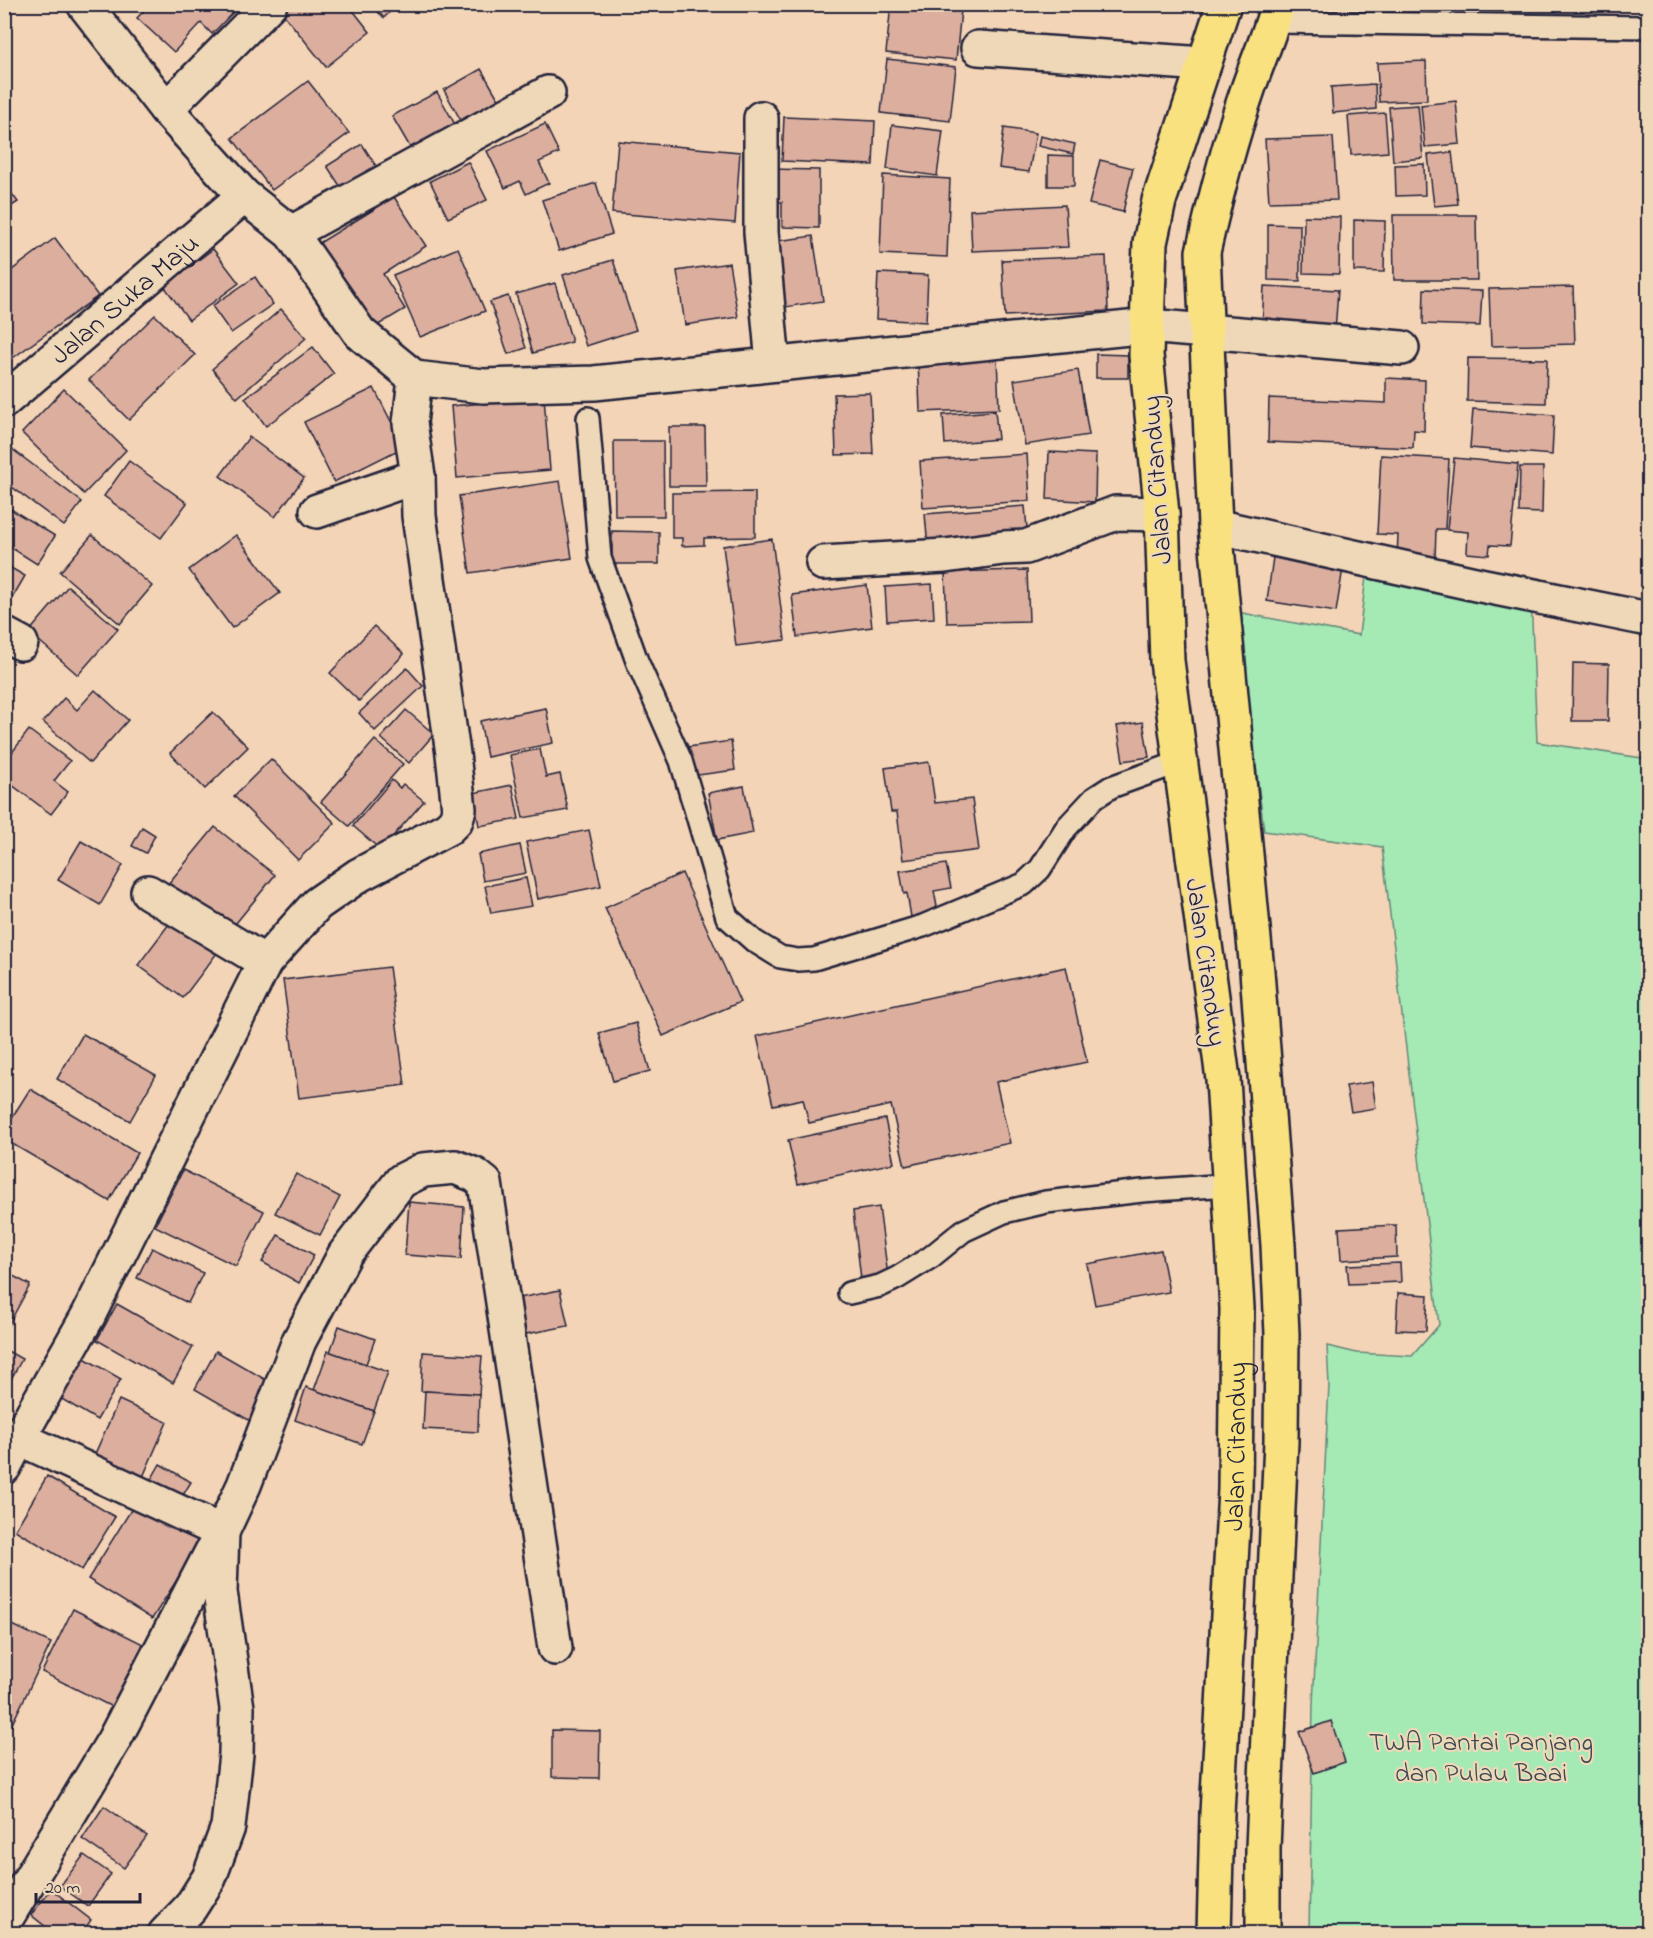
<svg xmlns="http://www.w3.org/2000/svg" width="1653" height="1938" font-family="'Indie Flower',sans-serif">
<rect width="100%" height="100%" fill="#f4d4b6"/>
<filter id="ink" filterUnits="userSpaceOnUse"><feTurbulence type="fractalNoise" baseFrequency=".0167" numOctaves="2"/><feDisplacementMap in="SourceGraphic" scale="12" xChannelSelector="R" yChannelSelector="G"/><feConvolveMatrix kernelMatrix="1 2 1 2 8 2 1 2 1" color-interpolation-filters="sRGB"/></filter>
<g filter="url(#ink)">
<polygon fill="#a5e9b5" stroke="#648678" stroke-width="1.5" points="1368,560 1531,596 1537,742 1648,759 1648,1933 1309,1933 1313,1704 1329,1385 1327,1346 1357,1353 1412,1356 1439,1325 1382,847 1264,831 1237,612 1359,635"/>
<g fill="#dcae9e" stroke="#22223b" stroke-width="1.5">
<polygon points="150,4 241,4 212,34 201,23 174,52 137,18"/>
<polygon points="287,4 348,4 370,32 326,67 280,10"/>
<polygon points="370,4 397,4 384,18"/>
<polygon points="891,4 961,10 956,60 886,53"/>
<polygon points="887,59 956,67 950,121 881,113"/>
<polygon points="1426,61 1427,100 1379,102 1377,63"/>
<polygon points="481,69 502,105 464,126 444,90"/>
<polygon points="308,81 349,133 272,190 232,138"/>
<polygon points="1375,84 1376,109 1333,113 1331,87"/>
<polygon points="437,92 458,130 414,154 392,116"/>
<polygon points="1456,101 1460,144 1425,147 1421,105"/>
<polygon points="1418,105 1423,158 1393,161 1389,107"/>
<polygon points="1385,113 1388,152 1351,155 1348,116"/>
<polygon points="784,117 875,121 873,165 782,161"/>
<polygon points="545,124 559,153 539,162 549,183 526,194 520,181 505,188 487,151"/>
<polygon points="892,125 943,131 937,176 887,169"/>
<polygon points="1004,128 1036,133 1029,172 999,168"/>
<polygon points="1040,136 1075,144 1073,154 1038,146"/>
<polygon points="1333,137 1337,200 1269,202 1265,139"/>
<polygon points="618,141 740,152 735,223 612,213"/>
<polygon points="362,144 381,174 346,195 327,166"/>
<polygon points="1452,152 1458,204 1434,206 1428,155"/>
<polygon points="1048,155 1074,156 1074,186 1048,186"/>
<polygon points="1100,160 1133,168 1123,212 1089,204"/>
<polygon points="468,162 487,200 448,218 430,181"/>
<polygon points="1424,164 1425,195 1396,196 1395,165"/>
<polygon points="768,169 819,170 819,228 782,227 782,202 769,202"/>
<polygon points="883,175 950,179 947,257 880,254"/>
<polygon points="4,181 7,185 6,186 18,202 4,211"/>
<polygon points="596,183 612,234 559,251 542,200"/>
<polygon points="394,197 426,246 383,274 405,309 375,327 353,292 349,295 316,245"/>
<polygon points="1065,205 1068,247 972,251 970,210"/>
<polygon points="1393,215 1476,215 1477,280 1394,280"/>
<polygon points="1304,216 1340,217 1339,274 1303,273"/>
<polygon points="1354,220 1385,221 1384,272 1354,271"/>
<polygon points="1268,224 1300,225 1300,281 1268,280"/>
<polygon points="813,236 823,301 779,308 770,242"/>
<polygon points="55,238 98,296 10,360 4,353 4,276"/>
<polygon points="458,248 485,311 420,337 393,275"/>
<polygon points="213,249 239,283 189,320 164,286"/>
<polygon points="1106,256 1108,311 1005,316 1002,260"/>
<polygon points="613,260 636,330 586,346 563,275"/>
<polygon points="729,263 738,317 685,325 677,271"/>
<polygon points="878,273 928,275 926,322 876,319"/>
<polygon points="255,277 273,304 231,333 212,306"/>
<polygon points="555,283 572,342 533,353 516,294"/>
<polygon points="1264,286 1338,290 1335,332 1262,329"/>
<polygon points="1573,287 1575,344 1491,346 1489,289"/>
<polygon points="1424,289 1482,291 1480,326 1423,324"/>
<polygon points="508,296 526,348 508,354 490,302"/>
<polygon points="281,309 306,338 237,398 212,369"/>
<polygon points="155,315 195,355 129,420 89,380"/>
<polygon points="313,347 334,374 266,426 245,398"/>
<polygon points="1096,354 1128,355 1128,378 1096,378"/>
<polygon points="997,356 999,409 920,412 918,358"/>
<polygon points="1468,358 1547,359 1546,403 1467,401"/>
<polygon points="1078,370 1089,435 1025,445 1014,380"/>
<polygon points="1386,378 1425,380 1424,431 1414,430 1413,448 1268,442 1269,398 1386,403"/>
<polygon points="374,388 404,447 334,482 304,422"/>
<polygon points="64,389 126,450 84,494 22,433"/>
<polygon points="870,393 873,454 836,455 834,394"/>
<polygon points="544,398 550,470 457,478 451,406"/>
<polygon points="1473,409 1554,415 1552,455 1470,448"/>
<polygon points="995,411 998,439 945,444 943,415"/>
<polygon points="669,427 705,427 706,486 669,486"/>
<polygon points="249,437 304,478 275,517 220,476"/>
<polygon points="614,441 663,441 664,516 615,516"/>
<polygon points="4,443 82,502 64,526 4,481"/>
<polygon points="1049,452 1096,454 1095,502 1047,499"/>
<polygon points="1027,454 1030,501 923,508 920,461"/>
<polygon points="1381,455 1449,459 1445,529 1436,529 1435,559 1397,557 1398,535 1377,534"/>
<polygon points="1454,458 1518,464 1510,546 1490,545 1489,555 1467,553 1468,532 1447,530"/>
<polygon points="129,461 187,503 161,538 104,496"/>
<polygon points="1520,467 1543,467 1542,513 1519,512"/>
<polygon points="560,481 572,558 470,573 459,496"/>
<polygon points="755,492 755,537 704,538 704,545 682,546 682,538 672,538 672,493"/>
<polygon points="4,505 55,536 37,564 4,543"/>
<polygon points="1025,506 1028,540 928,548 925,514"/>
<polygon points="612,531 659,532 659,564 612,564"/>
<polygon points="92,535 152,586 120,624 60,572"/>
<polygon points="236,535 280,593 232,628 189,570"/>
<polygon points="772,539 785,640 736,646 723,546"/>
<polygon points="1273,557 1343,568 1336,612 1267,601"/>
<polygon points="4,564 25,576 4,612"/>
<polygon points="1027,570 1029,621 947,623 945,572"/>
<polygon points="932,584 934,618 887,621 885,587"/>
<polygon points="867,585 872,627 797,637 792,595"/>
<polygon points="68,586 118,629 78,675 29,632"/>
<polygon points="374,626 404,654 359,701 330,673"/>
<polygon points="1573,663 1609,664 1608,721 1572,721"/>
<polygon points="407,668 423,686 375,731 359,713"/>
<polygon points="95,690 128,720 90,763 43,722 64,698 77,710"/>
<polygon points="546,708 553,743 487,757 480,721"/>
<polygon points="406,710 434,734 409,763 381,738"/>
<polygon points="213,712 248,747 205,789 170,753"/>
<polygon points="1143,722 1149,757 1123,761 1117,726"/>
<polygon points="29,730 70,761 54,781 68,792 51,814 4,779 4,763"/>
<polygon points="375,740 403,764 349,826 321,802"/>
<polygon points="731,741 735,770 691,776 688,747"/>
<polygon points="540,749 546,777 560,774 568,810 523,818 510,755"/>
<polygon points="271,759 335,823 298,860 234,796"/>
<polygon points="929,762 935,803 972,799 979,850 903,860 897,812 891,812 885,768"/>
<polygon points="392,780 400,788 403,784 424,801 381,850 353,826"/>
<polygon points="512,785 519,819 479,826 473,793"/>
<polygon points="744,786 753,833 717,840 708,793"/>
<polygon points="142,827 155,835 146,853 132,846"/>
<polygon points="215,827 275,875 228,933 168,884"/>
<polygon points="589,830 601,886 538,899 526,842"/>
<polygon points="81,841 123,865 100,905 58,880"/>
<polygon points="520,845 526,873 483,881 478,854"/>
<polygon points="946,864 951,888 934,891 938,912 911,917 907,893 904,894 900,871"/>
<polygon points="682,873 740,1002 663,1036 605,908"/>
<polygon points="526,878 532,906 491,913 485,886"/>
<polygon points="172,920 217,953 183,998 138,965"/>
<polygon points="389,967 405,1085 299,1098 283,980"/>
<polygon points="1066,967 1087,1062 996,1082 1010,1143 905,1166 891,1105 809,1123 803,1099 773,1105 757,1036"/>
<polygon points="636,1023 650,1071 613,1081 599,1033"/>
<polygon points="83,1034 156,1075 130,1121 57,1079"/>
<polygon points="1372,1082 1376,1108 1351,1112 1346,1086"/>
<polygon points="30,1089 137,1153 109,1201 4,1139 4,1130"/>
<polygon points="885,1119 894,1163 798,1184 788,1140"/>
<polygon points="183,1170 264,1211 236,1266 155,1226"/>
<polygon points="296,1174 340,1197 320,1235 275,1213"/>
<polygon points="409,1202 464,1207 461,1259 405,1255"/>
<polygon points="879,1207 888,1276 861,1279 853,1211"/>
<polygon points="1396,1225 1397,1257 1341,1260 1339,1228"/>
<polygon points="278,1235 314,1255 299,1283 262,1262"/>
<polygon points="152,1248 203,1273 188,1303 137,1278"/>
<polygon points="1161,1250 1169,1292 1095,1305 1087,1264"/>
<polygon points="1400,1263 1401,1282 1349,1284 1347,1265"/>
<polygon points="4,1271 30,1285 4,1333"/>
<polygon points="560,1290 568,1326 526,1334 519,1298"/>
<polygon points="1398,1293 1428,1295 1426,1331 1396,1330"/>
<polygon points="117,1304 193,1347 173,1383 97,1340"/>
<polygon points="339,1326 375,1339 366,1364 330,1352"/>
<polygon points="4,1349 22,1359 4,1392"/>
<polygon points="216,1351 273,1384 252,1422 195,1389"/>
<polygon points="328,1351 388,1372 374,1411 314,1390"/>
<polygon points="423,1352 482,1356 479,1394 421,1391"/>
<polygon points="79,1355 121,1379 97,1420 55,1395"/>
<polygon points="306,1387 374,1411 362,1444 295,1420"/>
<polygon points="425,1391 479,1394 478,1432 423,1429"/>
<polygon points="119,1400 167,1422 142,1479 94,1456"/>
<polygon points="160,1464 191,1482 177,1505 147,1487"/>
<polygon points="47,1476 115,1517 82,1570 15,1530"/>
<polygon points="136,1502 201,1542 152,1619 88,1579"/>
<polygon points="73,1609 143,1644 112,1707 42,1672"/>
<polygon points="4,1621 51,1643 11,1726 4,1723"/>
<polygon points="1331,1721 1345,1762 1314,1773 1299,1732"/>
<polygon points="552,1730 600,1731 599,1778 552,1777"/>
<polygon points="104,1806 147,1836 124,1868 82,1839"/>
<polygon points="84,1855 111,1874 88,1906 60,1886"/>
<polygon points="51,1889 91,1920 81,1934 55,1934 31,1915"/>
</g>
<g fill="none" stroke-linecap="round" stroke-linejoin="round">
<g stroke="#22223b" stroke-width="26">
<g id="lane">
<polyline points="1274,22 1648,27"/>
<polyline points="588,418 600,558 637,661 681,761 727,917 754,941 780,957 798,960 814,959 923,926 1024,884 1040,869 1066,828 1094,798 1111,787 1180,762"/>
<polyline points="849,1293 880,1286 897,1278 931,1257 963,1231 1004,1212 1046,1202 1142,1191 1228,1185"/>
</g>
</g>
<g stroke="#22223b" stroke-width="38">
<g id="street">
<polyline points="84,4 166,109 244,196 291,233 360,333 415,378 483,386 594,383 1148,326 1402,348"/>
<polyline points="978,48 1204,64"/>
<polyline points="166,109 270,4"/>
<polyline points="761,118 761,232 773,364"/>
<polyline points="291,233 548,93"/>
<path id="s1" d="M4,401L244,196"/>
<polyline points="317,511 418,476"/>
<polyline points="1215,526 1480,585 1648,619"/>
<polyline points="823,563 945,556 1003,548 1026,547 1116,513 1162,514"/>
<polyline points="4,634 21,643"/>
<polyline points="148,892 265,962"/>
<polyline points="21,1439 222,1532 220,1592 237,1708 236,1754 228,1827 209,1878 190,1908 165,1934"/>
<polyline points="4,1467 25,1427 88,1316 265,962 317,904 359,875 448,828 456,820 459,809 453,754 419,516 418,476 410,423 415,378"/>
<polyline points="4,1922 114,1740 222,1532 244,1485 299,1341 345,1254 401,1181 423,1170 455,1167 475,1175 485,1183 555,1648"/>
</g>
</g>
<g stroke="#22223b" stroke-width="38">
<g id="primary">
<path id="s2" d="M1214,1934L1217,1813L1235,1490L1237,1308L1223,1079L1167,661L1162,514L1146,355L1150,243L1159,201L1224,4"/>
<path d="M1263,1934V1848L1281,1441L1282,1334L1278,1245L1257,971L1215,526L1203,252C1215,199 1229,144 1247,92C1257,62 1270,34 1278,4"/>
</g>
</g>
<use href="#lane" stroke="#efd8b8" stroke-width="21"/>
<use href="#street" stroke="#efd8b8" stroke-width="33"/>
<use href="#primary" stroke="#fae180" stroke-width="33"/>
</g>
</g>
<g text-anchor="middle" stroke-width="4.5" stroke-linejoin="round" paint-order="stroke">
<g font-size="27" fill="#22223b" stroke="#efd8b8">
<text dy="9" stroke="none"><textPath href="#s1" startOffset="158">Jalan Suka Maju</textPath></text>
<text transform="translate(1156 480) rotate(-94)" y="9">Jalan Citanduy</text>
<text transform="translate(1207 962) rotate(82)" y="9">Jalan Citanduy</text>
<text dy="9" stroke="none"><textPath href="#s2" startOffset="488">Jalan Citanduy</textPath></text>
</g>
<g font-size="27" fill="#3c4a53" stroke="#efd8b8">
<text x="1481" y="1750">TWA Pantai Panjang<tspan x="1481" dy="31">dan Pulau Baai</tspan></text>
</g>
</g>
<rect width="1653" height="1938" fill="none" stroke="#efd8b8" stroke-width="24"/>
<rect x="12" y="12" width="1629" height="1914" fill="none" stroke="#22223b" stroke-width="2" filter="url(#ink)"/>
<path d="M36 1893v9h104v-9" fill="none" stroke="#22223b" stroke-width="3"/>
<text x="45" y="1893" font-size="18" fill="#22223b" stroke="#efd8b8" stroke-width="4.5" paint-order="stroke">20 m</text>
</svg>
